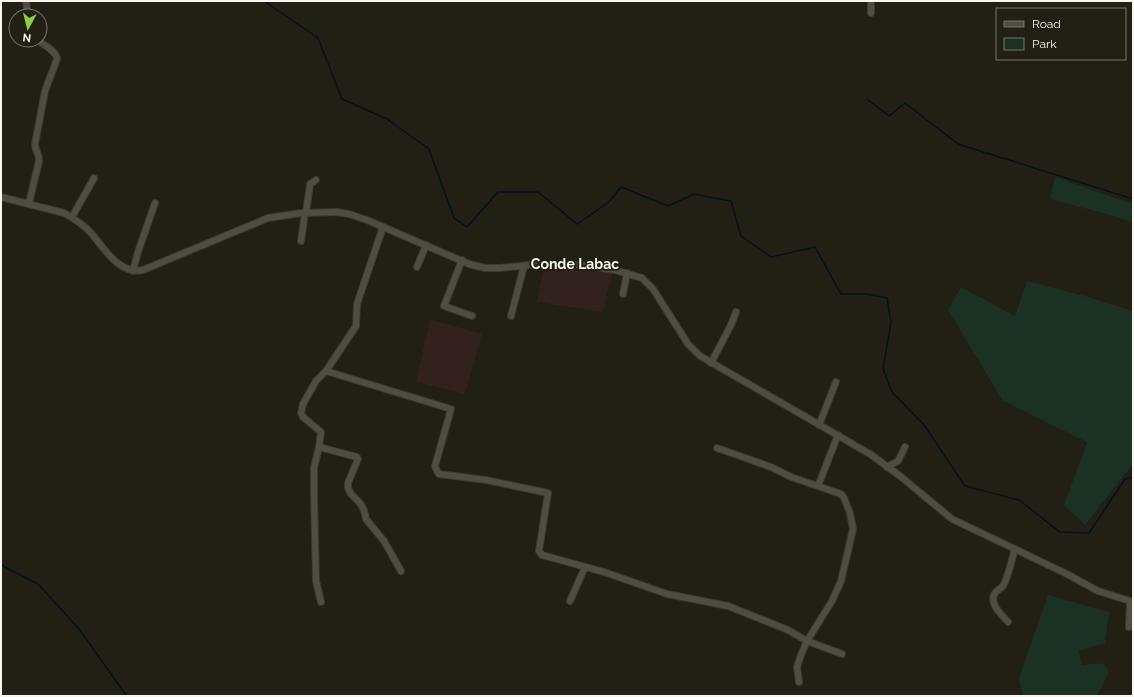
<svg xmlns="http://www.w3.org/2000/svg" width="1134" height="697" font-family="Raleway,sans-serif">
<rect width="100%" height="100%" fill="#221f15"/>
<g fill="#33211d">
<polygon points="544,267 612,273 603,312 537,302"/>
<polygon points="430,319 482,334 465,394 416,382"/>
</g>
<g fill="#1b3124">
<polygon points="1055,177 1133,204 1133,223 1114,216 1050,199"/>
<polygon points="1027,281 1085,296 1133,311 1133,464 1085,525 1064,505 1087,442 1003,401 948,310 961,287 1015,316"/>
<polygon points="1048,595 1109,612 1105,643 1079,651 1082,665 1103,663 1109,672 1097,696 1023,696 1019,678"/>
</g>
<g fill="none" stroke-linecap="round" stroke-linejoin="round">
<g stroke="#01131b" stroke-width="1.5">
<polyline points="264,1 318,38 342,99 387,119 429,149 454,218 467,227 498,192 538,192 577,224 609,202 621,187 668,206 694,194 731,201 741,236 771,257 815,247 841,294 867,294 887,298 891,322 883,369 892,392 925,426 965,486 1019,500 1060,532 1089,533 1125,479 1133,477"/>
<polyline points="868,100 889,116 905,103 958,144 1133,199"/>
<polyline points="1,565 38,584 79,629 126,695 128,696"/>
</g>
<g stroke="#3b3832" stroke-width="8">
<g id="minor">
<polyline points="26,1 28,16"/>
<polyline points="871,1 871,13"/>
<path d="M1,197L64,213C73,218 83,224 90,232C104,247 118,275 143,270L268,218L301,213L337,212L349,214L367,220L469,264L485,268H500L540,264L581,265L615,270L642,278L653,289L688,344L700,356L870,454L900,476L952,519L1065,573L1098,591L1133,602"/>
<path d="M29,203L39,161C40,156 35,150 35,144L45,91L57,59C56,50 44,46 38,40"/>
<polyline points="306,213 310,184 316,180"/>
<polyline points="72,217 94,178"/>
<polyline points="301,241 305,213"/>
<polyline points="462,260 444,306 472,316"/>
<polyline points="417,267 426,245"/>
<polyline points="133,271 138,252 155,203"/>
<polyline points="623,294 627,273"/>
<polyline points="511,316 524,266"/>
<polyline points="711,363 731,325 736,312"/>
<polyline points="326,371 451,409 435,466 437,471 439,474 486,480 548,493 539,551 542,555 604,572 667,594 728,606 788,630 807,641 842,654"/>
<polyline points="819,425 836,382"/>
<polyline points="319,447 357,457 358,459 348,483 348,488 351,494 360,503 364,510 366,519 384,541 401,571"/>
<polyline points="717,448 771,467 791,477 841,494 844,498 850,513 853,529 841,581 832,601 807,641 801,655 797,667 799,682"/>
<polyline points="887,467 898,461 905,447"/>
<polyline points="818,486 838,435"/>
<polyline points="570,601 585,567"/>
<polyline points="321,602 316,581 314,495 314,468 319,447 321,432 303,417 301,413 303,404 316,381 326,371 356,326 357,304 383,227"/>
<path d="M1008,622C1002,615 990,605 994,595C996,590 1001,589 1003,586C1008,578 1012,558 1015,549"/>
<polyline points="1129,627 1130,602"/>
</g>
</g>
<use href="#minor" stroke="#504c41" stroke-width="6"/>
</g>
<g text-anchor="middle" stroke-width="4" stroke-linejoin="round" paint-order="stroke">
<g font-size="14" font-weight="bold" fill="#f7f5ee" stroke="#221f15">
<text x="575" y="269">Conde Labac</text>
</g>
</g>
<rect width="1134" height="697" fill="none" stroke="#f7f5ee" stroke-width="4"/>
<rect x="996" y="8" width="130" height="52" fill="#221f15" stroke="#77756c"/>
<rect x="1004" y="21" width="20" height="6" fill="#504c41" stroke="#77756c"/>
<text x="1032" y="28" font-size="12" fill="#f7f5ee">Road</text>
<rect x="1004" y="38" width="20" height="12" fill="#1b3124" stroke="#77756c"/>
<text x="1032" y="48" font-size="12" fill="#f7f5ee">Park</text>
<g transform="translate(28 28) rotate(187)"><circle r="19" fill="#221f15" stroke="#77756c"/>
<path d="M0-3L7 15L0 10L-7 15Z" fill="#8bce47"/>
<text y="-6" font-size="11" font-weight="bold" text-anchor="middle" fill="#f7f5ee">N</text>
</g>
</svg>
